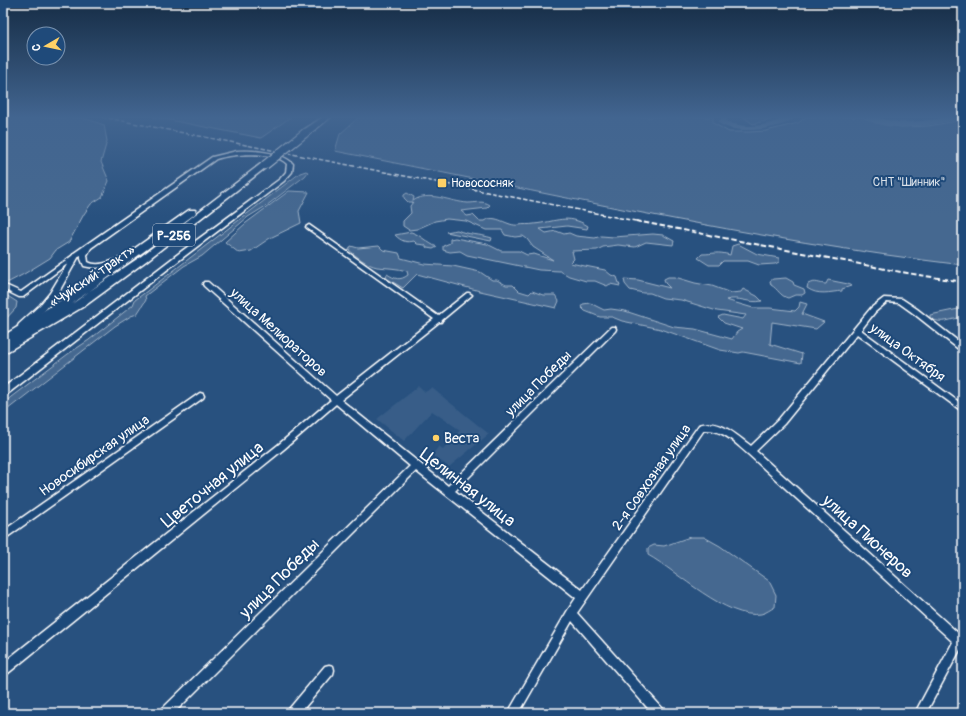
<svg xmlns="http://www.w3.org/2000/svg" width="966" height="716" font-family="Pangolin,sans-serif">
<rect width="100%" height="100%" fill="#28517f"/>
<filter id="ink" filterUnits="userSpaceOnUse"><feTurbulence type="fractalNoise" baseFrequency=".025" numOctaves="2"/><feDisplacementMap in="SourceGraphic" scale="8" xChannelSelector="R" yChannelSelector="G"/><feConvolveMatrix kernelMatrix="1 2 1 2 8 2 1 2 1" color-interpolation-filters="sRGB"/></filter>
<g filter="url(#ink)">
<polygon fill="#375d88" points="419,386 425,392 432,388 489,434 449,467 432,455 439,446 443,449 460,430 432,411 404,441 377,419"/>
<g fill="#446890" stroke="#a2b4c8">
<path d="M3,117H51C57,119 63,117 70,117C82,117 93,121 104,125L107,141L101,162L109,181L102,197L91,204L84,214L69,242L56,250L50,258L24,274L7,283H3Z"/>
<polygon points="154,117 291,117 261,138"/>
<path d="M359,117H713V123L729,132H749L766,131L798,123L806,117H862L876,123L901,127L928,126L963,120V265C752,240 543,192 335,151L340,134Z"/>
<polygon points="743,117 781,117 753,124"/>
<polygon points="306,171 308,172 305,176 266,206 248,217 202,256 184,266 145,296 146,300 137,314 131,316 115,326 3,413 3,404 11,397 68,354 89,340 133,305 135,300 151,288 300,173"/>
<polygon points="289,191 309,192 299,211 301,223 270,238 251,251 239,253 225,242 246,223"/>
<path d="M407,193L414,197L413,201C428,190 451,202 468,203C476,203 483,200 490,205L487,208L461,211L467,216L473,215L479,221H484C496,213 507,227 519,225C524,224 529,225 534,224C556,222 567,213 588,226L587,229L567,226L540,229L546,233L556,231L564,234L569,233L576,236L595,238L601,236L614,237L653,234L663,235L674,241L673,245L646,242L635,247L618,245L603,247L597,250L572,251L574,259L570,263L605,270L611,275L617,277L620,286L610,284L607,286L595,281H586L569,276L560,271L539,270L467,255L460,251L450,252L443,250V246L450,243V239L455,238L487,244L501,251H519L527,255L534,254L553,260L533,247L527,239L523,236L515,237L505,235L502,230H486L466,221L447,219L435,221L417,229L409,230L403,226V221L411,213L410,206L413,202H408L404,198V195Z"/>
<path d="M457,230C468,235 480,234 492,238L491,241L446,232Z"/>
<path d="M411,232C421,235 427,243 437,247L433,249L427,248L425,245L417,244L414,241C406,243 401,241 395,235Z"/>
<path d="M738,244L757,254L779,258V262L775,264L759,265L748,261H723L719,265H709L698,258L702,254C714,254 717,251 730,255L732,246Z"/>
<path d="M351,246L358,248L379,246L383,250L399,253L401,258L424,264L453,266L480,272L492,280H497L506,285H513L519,291L529,294L532,291L543,295H555L559,301L556,308L480,291L417,274L403,288L386,278L387,274C395,279 400,281 408,275L407,271C397,268 387,268 377,267C367,265 356,256 349,250Z"/>
<path d="M668,277H675L695,283L712,286L731,293L741,292L743,289L757,296L762,301C749,304 739,296 726,300L753,308H770L795,311L799,307L800,302L807,304L802,314L824,322L816,329L772,322L770,344L802,354L801,363L743,352L739,353L720,350L661,329L622,321L612,317H600L585,311L581,307L583,304L590,303L604,310L611,309L625,311L674,327L695,329L732,339L737,332L742,329L724,323L718,317L723,315L743,319L746,315L717,311L681,300L663,298L650,293H643L630,290L625,284L624,279L638,280L670,288L665,283L664,279Z"/>
<path d="M786,278L793,282L794,285L804,289L805,293L802,295H795L788,298C780,296 778,289 771,285L770,281L773,279Z"/>
<path d="M828,280L848,284L851,286L842,289V291C830,292 818,296 807,288L808,284C816,280 819,284 826,284Z"/>
<polygon points="3,293 17,302 16,308 3,322"/>
<path d="M963,308V317C951,319 941,325 930,318V315Z"/>
<path d="M690,537H704L720,546L769,581L776,595L775,607C771,609 766,613 761,614C727,620 677,571 648,555V548L654,545L664,546Z"/>
</g>
<g fill="none" stroke-linecap="round" stroke-linejoin="round">
<g fill="#718dab" fill-rule="evenodd">
<path d="M723,117H729L726,121C741,128 759,127 774,122C782,119 787,116 796,117C781,130 733,136 718,122Z"/>
<path d="M866,117C878,116 891,122 903,122C923,122 943,117 963,117V119C938,123 887,136 866,117Z"/>
</g>
<g stroke="#fff" stroke-width="3">
<g id="minor">
<path d="M309,225L438,316L467,293H469L472,295L442,320L441,322H439L341,400L448,486L611,327H615L616,329L615,331L455,491L582,590L699,425C719,418 736,435 751,446L778,420L871,308L884,298L902,299L917,309L963,345V352L961,351L913,313L899,303L887,302L875,312L861,330L963,405V412L857,334L784,424L756,451L958,633L959,630L963,629V649L961,648L926,713H915L953,642L748,454C735,443 723,429 704,430L577,613L663,709L664,713H652L572,621L519,713H508L568,610L576,598L416,471L174,713H161L162,709L410,466L336,404L284,449L7,674L3,675V663L278,445L331,400L204,286L203,284L204,282H208L336,396L434,319L307,228L306,227Z"/>
<polygon points="76,253 79,255 78,256 23,297 19,297 3,289 3,284 21,292"/>
<polygon points="200,393 203,394 204,396 203,398 3,540 3,531"/>
<polygon points="329,665 333,666 334,670 333,674 300,713 288,713 289,709 325,666"/>
</g>
</g>
<g stroke="#fff" stroke-width="3">
<path id="tertiary" d="M237,151C251,150 283,152 293,164L292,172L284,181L186,255L6,395L3,396V388L182,251L280,179L286,172L287,164C273,150 233,154 216,159L91,248L87,255L88,262C99,268 113,260 124,257L127,259L126,261C112,266 99,270 84,266L81,259V255L79,256L56,297L46,309L25,328H19L18,326L19,324L40,305L50,293L74,253L212,157Z"/>
</g>
<g stroke="#fff" stroke-width="3">
<g id="trunk">
<polygon points="323,117 331,117 308,135 302,135 302,131"/>
<polygon points="262,163 268,163 269,165 146,261 86,305 3,354 3,336 69,295 189,210 195,210 196,212 195,214 72,304 78,299 140,257"/>
</g>
</g>
<use href="#minor" fill="#1f4a7a" fill-rule="evenodd"/>
<use href="#tertiary" fill="#1f4a7a" fill-rule="evenodd"/>
<use href="#trunk" fill="#1f4a7a" fill-rule="evenodd"/>
<polyline stroke="#fff" stroke-width="1.5" stroke-dasharray="4.5 2" stroke-linecap="butt" points="102,117 641,222"/>
<polyline stroke="#fff" stroke-width="2" stroke-dasharray="5.5 2.5" stroke-linecap="butt" points="636,221 901,272 963,282"/>
<g stroke="#fff" stroke-width="10" stroke-linecap="butt">
<polyline id="trunk-bridge" points="265,165 305,133"/>
</g>
<use href="#trunk-bridge" stroke="#1f4a7a" stroke-width="8"/>
</g>
</g>
<linearGradient id="sky" x2="0" y2="1"><stop stop-color="#162d46"/><stop offset="0.54" stop-color="#426590"/><stop offset="1" stop-color="#426590" stop-opacity="0"/></linearGradient>
<rect width="966" height="217" fill="url(#sky)"/>
<g fill="#ffd166" stroke="#1f4a7a" stroke-width="1.5">
<rect x="437" y="178" width="10" height="10" rx="2"/>
<circle cx="436" cy="438" r="4"/>
</g>
<g text-anchor="middle" stroke-width="4" stroke-linejoin="round" paint-order="stroke">
<g font-size="12" fill="#dae1e9" stroke="#1f4a7a">
<text x="909" y="186">СНТ "Шинник"</text>
</g>
<g font-size="12" fill="#fff" stroke="#1f4a7a" text-anchor="start">
<text x="451" y="187">Новососняк</text>
</g>
<rect fill="#1f4a7a" stroke="#bcc9d7" stroke-width="1" x="153" y="224" width="42" height="22" rx="3"/>
<g font-size="13" font-weight="bold" fill="#fff">
<text x="174" y="240">Р-256</text>
</g>
<g font-size="14" fill="#fff" stroke="#1f4a7a">
<text transform="translate(92 276) rotate(-34)" y="5">«Чуйский тракт»</text>
<text transform="translate(279 332) rotate(42)" y="5">улица Мелиораторов</text>
<text transform="translate(908 352) rotate(36)" y="5">улица Октября</text>
<text transform="translate(538 383) rotate(-45)" y="5">улица Победы</text>
<text transform="translate(94 455) rotate(-35)" y="5">Новосибирская улица</text>
<text transform="translate(651 477) rotate(-55)" y="5">2-я Совхозная улица</text>
</g>
<g font-size="14" fill="#fff" stroke="#1f4a7a" text-anchor="start">
<text x="444" y="443">Веста</text>
</g>
<g font-size="17" fill="#fff" stroke="#1f4a7a">
<text transform="translate(212 484) rotate(-39)" y="6">Цветочная улица</text>
<text transform="translate(468 487) rotate(38)" y="6">Целинная улица</text>
<text transform="translate(868 536) rotate(42)" y="6">улица Пионеров</text>
<text transform="translate(279 578) rotate(-45)" y="6">улица Победы</text>
</g>
</g>
<rect width="966" height="716" fill="none" stroke="#1f4a7a" stroke-width="16"/>
<rect x="8" y="8" width="950" height="700" fill="none" stroke="#fff" stroke-width="1.5" filter="url(#ink)"/>
<g transform="translate(46 46) rotate(261)"><circle r="19" fill="#1f4a7a" stroke="#7992af"/>
<path d="M0-3L7 15L0 10L-7 15Z" fill="#ffd166"/>
<text y="-6" font-size="11" font-weight="bold" text-anchor="middle" fill="#ffffff">С</text>
</g>
</svg>
